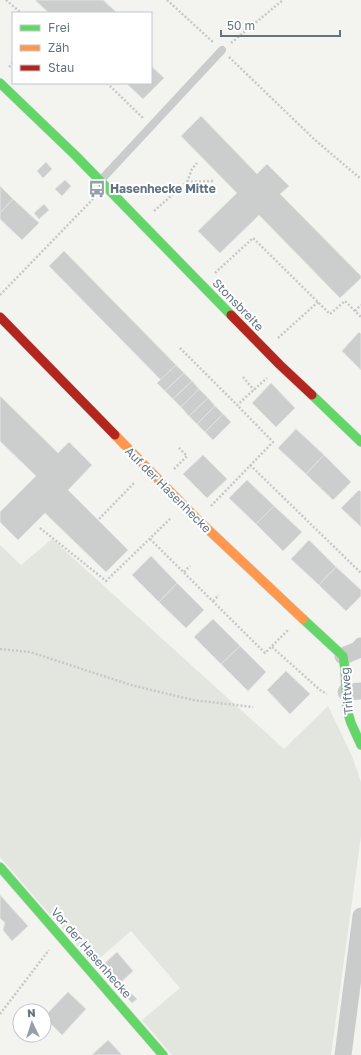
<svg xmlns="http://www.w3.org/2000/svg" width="361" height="1055" font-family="'Golos Text',sans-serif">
<rect width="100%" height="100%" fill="#f3f3f0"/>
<polygon fill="#e2e6de" points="52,539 284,749 328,706 352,756 361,782 361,836 331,1055 172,1055 142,1020 180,988 131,931 93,964 0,857 0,545 21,565"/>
<g fill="#cccece" stroke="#e2e2e0">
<polygon points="35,0 103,0 116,12 115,13 49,13"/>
<polygon points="151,66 164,78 143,99 126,83 151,83"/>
<polygon points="201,116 257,174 267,164 289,186 280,194 361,276 361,278 340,298 259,215 220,253 198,231 237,193 181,136"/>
<polygon points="46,162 52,169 43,178 37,171"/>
<polygon points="65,180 71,186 62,196 55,189"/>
<polygon points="0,186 13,199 0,213"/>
<polygon points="13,199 39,223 22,240 0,219 0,213"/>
<polygon points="44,204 49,210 39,219 34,213"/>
<polygon points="64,251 176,365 161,380 49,266"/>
<polygon points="359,332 361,334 361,370 342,351"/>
<polygon points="176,365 184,373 165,391 157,383"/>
<polygon points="184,373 192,381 173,399 165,391"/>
<polygon points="192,381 199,389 181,407 173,399"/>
<polygon points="271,383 295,408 276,427 252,403"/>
<polygon points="199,389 208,398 189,416 181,407"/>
<polygon points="0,396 58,453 69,442 92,465 68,490 128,550 106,572 45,513 18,540 0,522 0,512 36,476 0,441"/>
<polygon points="208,398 215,406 197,424 189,416"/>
<polygon points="215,406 223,414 205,432 197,424"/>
<polygon points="223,414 231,422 213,440 205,432"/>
<polygon points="296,429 324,455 306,474 278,448"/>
<polygon points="203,455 227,479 207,498 183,474"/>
<polygon points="324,455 351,482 333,500 306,474"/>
<polygon points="247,480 274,506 256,524 229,498"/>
<polygon points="359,490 361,492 361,527 341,508"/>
<polygon points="274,506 302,532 283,551 256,524"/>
<polygon points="309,540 336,567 319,585 291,559"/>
<polygon points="151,556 177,583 159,602 132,575"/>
<polygon points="336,567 361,590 361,596 346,611 319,585"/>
<polygon points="177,583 204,610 186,628 159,602"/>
<polygon points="213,619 240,646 221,664 194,637"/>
<polygon points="240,646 266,672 248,691 221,664"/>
<polygon points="286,671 310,694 290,714 267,690"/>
<polygon points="0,895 28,926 12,941 3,930 5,923 0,918"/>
<polygon points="117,952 133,971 120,983 103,965"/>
<polygon points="68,992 86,1009 62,1035 44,1017"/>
<polygon points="131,993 137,999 132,1003 126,997"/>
<polygon points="108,1040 122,1055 92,1055"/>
</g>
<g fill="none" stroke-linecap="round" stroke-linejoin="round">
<g stroke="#cfd1d0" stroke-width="10">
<g id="fast">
<polyline points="0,83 76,156 231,315"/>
<polyline points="312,395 361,442"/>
<polyline points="303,619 343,656 345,669 347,710 351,723 361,745"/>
<polyline points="0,867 163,1055"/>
</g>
</g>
<g stroke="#cfd1d0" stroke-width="10">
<polyline id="slow" points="115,435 198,520 303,619"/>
</g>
<g stroke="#cfd1d0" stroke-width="10">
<g id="jam">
<polyline points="231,315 280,365 312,395"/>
<polyline points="0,317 115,435"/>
</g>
</g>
<g stroke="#c8c8c9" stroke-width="2.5" stroke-dasharray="2 2" stroke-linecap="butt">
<polyline points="6,0 21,13"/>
<polyline points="167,0 214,43"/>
<polyline points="231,43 283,0"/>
<polyline points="229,57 315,140 361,179"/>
<polyline points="9,67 13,62"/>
<polyline points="107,83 144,119"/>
<polyline points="187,182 213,181"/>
<polyline points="154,211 187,182 192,169 197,163"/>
<polyline points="215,273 253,238 330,314 345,301 361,317"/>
<polyline points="0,295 93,199"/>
<polyline points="355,311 361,305"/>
<polyline points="278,338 318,302"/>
<polyline points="180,348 237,405 267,378"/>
<polyline points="243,377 254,390"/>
<polyline points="250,465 361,573"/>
<polyline points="174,469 187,456 178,447"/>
<polyline points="211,506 273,442 237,405"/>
<polyline points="99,519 135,482"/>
<polyline points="40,528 106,581 171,518"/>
<polyline points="150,539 265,653 288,630"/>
<polyline points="184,572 190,566"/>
<polyline points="213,601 219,595"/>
<polyline points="272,647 320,690 327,694"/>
<polyline points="0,649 30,652 131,685 193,700 253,707"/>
<polyline points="0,1014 49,950"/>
</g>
<polyline stroke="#cacccc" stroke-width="8" points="101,180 222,50"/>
<g stroke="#cacccc" stroke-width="17">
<polyline points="343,656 358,650 361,646"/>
<polyline points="346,692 361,691"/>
<polyline points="343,1055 361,916"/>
</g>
<use href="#fast" stroke="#63d668" stroke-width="9"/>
<use href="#slow" stroke="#ff974d" stroke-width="9"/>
<use href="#jam" stroke="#b3261e" stroke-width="9"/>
</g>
<defs>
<g id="bus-bare" transform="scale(1.38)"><path d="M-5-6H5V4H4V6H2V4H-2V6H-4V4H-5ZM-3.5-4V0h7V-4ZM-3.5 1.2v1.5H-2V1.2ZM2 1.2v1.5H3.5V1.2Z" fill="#94a0a8" stroke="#fff" stroke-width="2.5" paint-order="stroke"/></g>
</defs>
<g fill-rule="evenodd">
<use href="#bus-bare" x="97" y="189"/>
</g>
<g text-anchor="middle" stroke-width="4" stroke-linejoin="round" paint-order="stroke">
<g font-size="12" font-weight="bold" fill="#617482" stroke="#fff" text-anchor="start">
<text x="110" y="193">Hasenhecke Mitte</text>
</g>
<g font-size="12" fill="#617482" stroke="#fff">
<text transform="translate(238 305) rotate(46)" y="4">Stonsbreite</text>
<text transform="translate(168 490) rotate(45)" y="4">Auf der Hasenhecke</text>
<text transform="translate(347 691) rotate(-95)" y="4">Triftweg</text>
<text transform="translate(91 953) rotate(49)" y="4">Vor der Hasenhecke</text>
</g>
</g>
<rect x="12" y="12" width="140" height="72" fill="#ffffff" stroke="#c0c7cd"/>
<rect x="20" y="25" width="20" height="6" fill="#63d668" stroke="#c0c7cd"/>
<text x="48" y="32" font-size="12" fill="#617482">Frei</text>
<rect x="20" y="45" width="20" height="6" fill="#ff974d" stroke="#c0c7cd"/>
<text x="48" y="52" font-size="12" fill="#617482">Zäh</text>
<rect x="20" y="65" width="20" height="6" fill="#b3261e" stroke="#c0c7cd"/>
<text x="48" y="72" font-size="12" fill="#617482">Stau</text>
<g transform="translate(32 1023) rotate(356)"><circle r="19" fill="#ffffff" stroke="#c0c7cd"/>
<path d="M0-3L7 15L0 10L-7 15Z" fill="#94a0a8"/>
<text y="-6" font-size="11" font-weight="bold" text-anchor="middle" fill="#617482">N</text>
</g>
<path d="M221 30v6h119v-6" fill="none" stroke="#617482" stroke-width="2"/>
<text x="227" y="30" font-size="12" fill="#617482" stroke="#ffffff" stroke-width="3" paint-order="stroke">50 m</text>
</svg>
